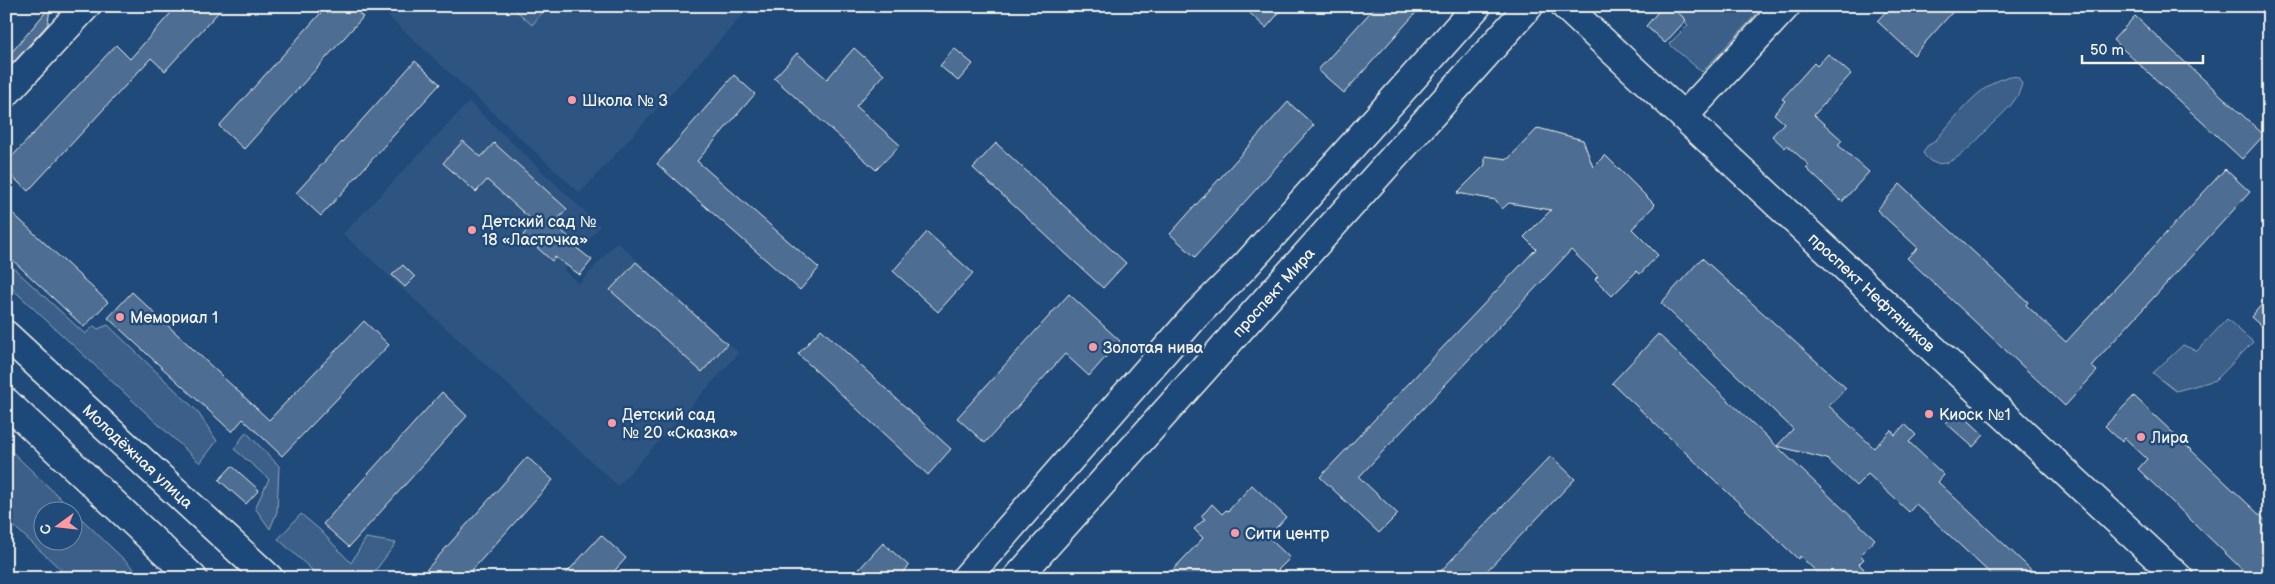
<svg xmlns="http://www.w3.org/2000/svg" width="2275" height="584" font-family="'Balsamiq Sans',sans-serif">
<rect width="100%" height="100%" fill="#1f4a7a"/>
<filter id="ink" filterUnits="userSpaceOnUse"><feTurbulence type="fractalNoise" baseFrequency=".02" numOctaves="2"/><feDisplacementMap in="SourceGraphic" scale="10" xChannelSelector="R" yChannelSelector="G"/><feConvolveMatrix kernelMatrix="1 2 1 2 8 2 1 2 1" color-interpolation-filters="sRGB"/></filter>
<g filter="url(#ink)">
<g fill="#2d5581">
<polygon points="377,6 751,6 580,193"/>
<polygon points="469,102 600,226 564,270 579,284 617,242 739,353 618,486 343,234"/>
</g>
<g fill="#3a5f88" stroke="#97a8b8" fill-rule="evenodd">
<polygon points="511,6 548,6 532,25"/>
<polygon points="1668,6 1764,6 1702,72 1669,44 1688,25"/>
<path d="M2010,76L2018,77L2022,84C2020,89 2019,94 2016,98C2010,108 2000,116 1992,124C1978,139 1942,184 1923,153L1927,146L1934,142C1956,118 1977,85 2010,76Z"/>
<polygon points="6,261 85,334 94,326 98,329 108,325 197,411 217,441 200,463 6,283"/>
<polygon points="2227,319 2253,342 2216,380 2176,391 2153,373 2183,345 2197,351"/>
<polygon points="246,432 279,466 277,512 270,529 255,508 269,479 234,449"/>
<path d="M6,446L140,575L136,578H70L6,519ZM42,512H72V542H42Z"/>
<polygon points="301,514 320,530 351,563 366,538 396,543 370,578 321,578 278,539"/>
</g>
<g fill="#4d6e92" stroke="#f4f1e8">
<polygon points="177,6 224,6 165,71 151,58 28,191 6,171 6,163 116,45 130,59"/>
<polygon points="327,6 351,6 363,17 244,149 219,126"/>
<polygon points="1242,6 1285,6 1266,28"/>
<polygon points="1376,6 1422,6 1344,93 1318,70"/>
<polygon points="1663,6 1671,6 1686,20 1665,43 1646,26"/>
<polygon points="1891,6 1958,6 1914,55 1877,21"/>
<polygon points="50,7 48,24 15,61 6,62 6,59"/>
<polygon points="2135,16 2264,135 2242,159 2113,40"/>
<polygon points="854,48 884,75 856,106 900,145 876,170 774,78 797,53 827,79"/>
<polygon points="954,48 973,64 958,81 940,66"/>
<polygon points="1828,54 1851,74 1814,115 1842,140 1838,145 1869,172 1842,202 1806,168 1809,165 1787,145 1785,148 1772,136 1784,123 1774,114 1785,101 1782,99 1814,63 1817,66"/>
<polygon points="415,61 440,84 321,216 296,193"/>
<polygon points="734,75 755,94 697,161 819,268 800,290 657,164"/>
<polygon points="1288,102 1314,125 1195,257 1170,234"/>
<polygon points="1538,128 1583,140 1593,167 1605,155 1655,205 1632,229 1658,255 1640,274 1637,271 1612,296 1595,279 1598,276 1571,250 1359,477 1398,514 1379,533 1320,477 1536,249 1524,237 1551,210 1509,203 1502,209 1496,200 1457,193 1485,165 1485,156 1508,159"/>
<polygon points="463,141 481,157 494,143 567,209 554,224 571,239 569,242 592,260 580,275 555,257 552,261 523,235 534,222 487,180 476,192 443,163"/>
<polygon points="996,143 1126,263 1103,288 973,168"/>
<polygon points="2225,169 2250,192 2091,366 2097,371 2065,406 1907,258 1918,248 1877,210 1900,184 2028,302 2026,305 2066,342"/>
<polygon points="6,207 108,302 84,327 6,254"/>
<polygon points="927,232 973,273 938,312 893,271"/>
<polygon points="1702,258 1846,388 1829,406 1874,448 1891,430 1895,435 1905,424 1916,435 1909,442 1944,475 1938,482 2040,578 1995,578 1916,504 1909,512 1868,474 1856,486 1827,459 1777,446 1793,429 1661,303"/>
<polygon points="636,262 727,344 702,372 610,290"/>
<polygon points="403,265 415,277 405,287 392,275"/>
<polygon points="132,292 269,420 364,321 389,345 282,456 243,419 232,432 108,318"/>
<polygon points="1069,294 1120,341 1089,376 1065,354 985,443 957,418"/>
<polygon points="2269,296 2269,333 2251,317"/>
<polygon points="821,329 951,449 928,475 798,354"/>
<polygon points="1658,334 1875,539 1860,556 1864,559 1859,564 1864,569 1856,578 1823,578 1800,556 1798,559 1612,383"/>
<polygon points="442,392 467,416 349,547 323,524"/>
<polygon points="2134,396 2267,522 2263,526 2269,531 2269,578 2251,578 2138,469 2147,459 2125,438 2122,442 2105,426"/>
<polygon points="1958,411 1984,435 1973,447 1946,423"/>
<polygon points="1551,456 1575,479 1480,578 1434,578"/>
<polygon points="527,457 553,480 465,578 419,578"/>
<polygon points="232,466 259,490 246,504 219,480"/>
<polygon points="1252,485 1286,517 1268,537 1290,558 1270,578 1165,578 1203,538 1194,529 1205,519 1201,516 1207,510 1212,504 1222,514 1226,510 1228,511"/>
<polygon points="601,535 626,558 608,578 562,578"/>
<polygon points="883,543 909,566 898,578 851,578"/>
</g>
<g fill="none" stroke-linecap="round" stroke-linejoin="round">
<g stroke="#f4f1e8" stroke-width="31">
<g id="secondary">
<polyline points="1565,6 2179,578"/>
<polyline points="6,93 86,6"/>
<polyline points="1684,116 1786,6"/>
<polyline points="6,335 269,578"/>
<polyline points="6,402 193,578"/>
<polyline points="966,578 1196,315 1246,265 1477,6"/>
<polyline points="1017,578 1529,6"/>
</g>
</g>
<use href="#secondary" stroke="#1f4a7a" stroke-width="28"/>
</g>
</g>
<g fill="#ff9aa2" stroke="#1f4a7a" stroke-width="2">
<circle cx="572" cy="100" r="5"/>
<circle cx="472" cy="230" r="5"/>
<circle cx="120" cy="317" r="5"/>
<circle cx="1093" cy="347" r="5"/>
<circle cx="1929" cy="414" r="5"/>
<circle cx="612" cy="423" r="5"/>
<circle cx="2141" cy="437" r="5"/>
<circle cx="1235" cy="533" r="5"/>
</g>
<g text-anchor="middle" stroke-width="5" stroke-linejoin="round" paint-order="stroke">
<g font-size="16" fill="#f4f1e8" stroke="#1f4a7a" text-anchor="start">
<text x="582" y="106">Школа № 3</text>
<text x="482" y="227">Детский сад №<tspan x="482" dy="18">18 «Ласточка»</tspan></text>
<text x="130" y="323">Мемориал 1</text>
<text x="1103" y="353">Золотая нива</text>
<text x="622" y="420">Детский сад<tspan x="622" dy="18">№ 20 «Сказка»</tspan></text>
<text x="1939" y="420">Киоск №1</text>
<text x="2151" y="443">Лира</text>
<text x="1245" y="539">Сити центр</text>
</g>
<g font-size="16" fill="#f4f1e8" stroke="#1f4a7a">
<text transform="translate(1273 292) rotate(-48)" y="6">проспект Мира</text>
<text transform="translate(1872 292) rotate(43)" y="6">проспект Нефтяников</text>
<text transform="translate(138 456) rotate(43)" y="6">Молодёжная улица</text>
</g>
</g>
<rect width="2275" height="584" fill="none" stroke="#1f4a7a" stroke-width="25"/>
<rect x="12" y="12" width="2250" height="559" fill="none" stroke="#f4f1e8" stroke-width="2" filter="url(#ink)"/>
<g transform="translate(58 526) rotate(255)"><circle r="24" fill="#1f4a7a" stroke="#748da6"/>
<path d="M0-4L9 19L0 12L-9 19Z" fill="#ff9aa2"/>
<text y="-8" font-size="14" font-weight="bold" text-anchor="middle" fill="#f4f1e8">С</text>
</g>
<path d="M2082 55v8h121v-8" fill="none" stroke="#f4f1e8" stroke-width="2.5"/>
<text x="2090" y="55" font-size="15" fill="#f4f1e8" stroke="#1f4a7a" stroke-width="4" paint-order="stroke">50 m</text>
</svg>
